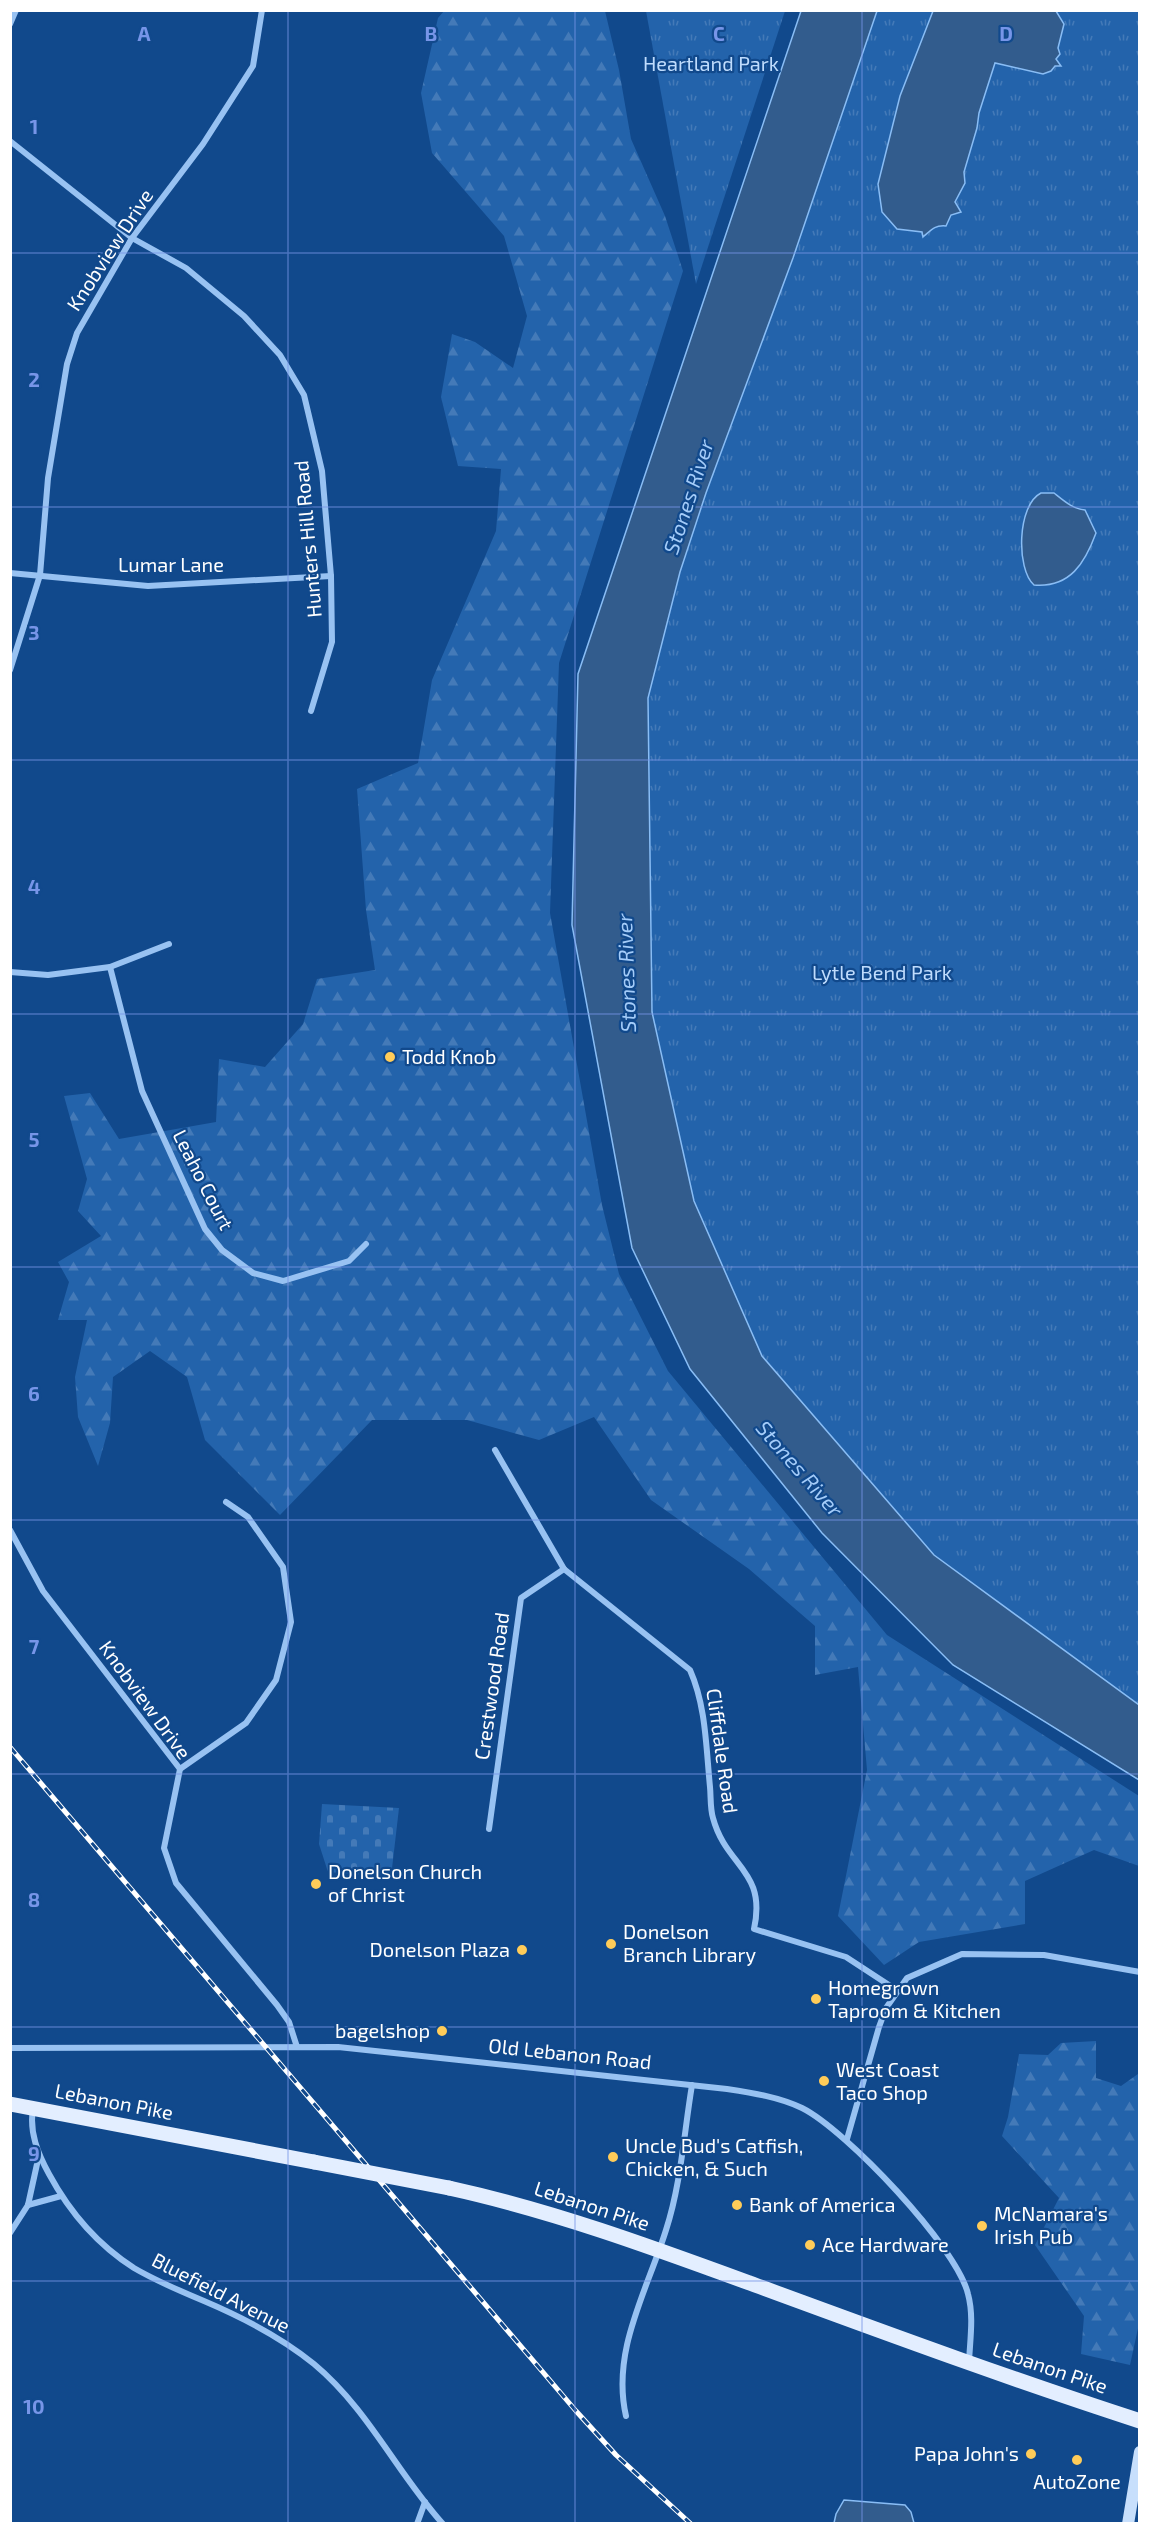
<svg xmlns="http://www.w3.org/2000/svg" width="1150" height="2534" font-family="'Exo 2',sans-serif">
<defs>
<pattern id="forest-firs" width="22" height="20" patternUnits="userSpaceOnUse" patternTransform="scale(1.5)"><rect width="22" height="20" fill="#2363ab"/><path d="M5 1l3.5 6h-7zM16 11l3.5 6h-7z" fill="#447ab8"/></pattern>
<pattern id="cemetery-stones" width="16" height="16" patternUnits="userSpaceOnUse" patternTransform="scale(1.5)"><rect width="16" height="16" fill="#2363ab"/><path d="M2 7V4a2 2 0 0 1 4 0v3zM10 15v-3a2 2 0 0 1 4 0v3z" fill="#447ab8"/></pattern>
<pattern id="park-tufts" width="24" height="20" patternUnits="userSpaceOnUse" patternTransform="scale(1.5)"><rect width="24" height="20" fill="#2363ab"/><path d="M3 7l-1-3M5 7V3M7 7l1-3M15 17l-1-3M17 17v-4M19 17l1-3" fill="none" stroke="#447ab8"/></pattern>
</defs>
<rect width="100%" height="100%" fill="#11498c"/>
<g fill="url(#forest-firs)">
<polygon points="444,11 605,11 619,70 631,139 665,216 683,271 559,663 550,913 602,1205 619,1274 668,1371 887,1635 1139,1796 1139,1866 1094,1850 1025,1881 1025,1924 919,1942 884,1965 838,1916 867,1770 858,1667 815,1675 815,1626 749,1569 651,1500 594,1417 539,1440 467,1420 372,1420 280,1515 205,1440 187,1377 150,1351 113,1377 110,1423 98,1466 78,1417 75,1377 87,1320 58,1320 69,1282 58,1262 101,1236 78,1211 87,1179 64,1096 90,1093 119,1139 216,1122 219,1059 265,1067 303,1024 317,979 375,970 366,910 357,789 418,763 432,680 496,531 501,469 458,466 441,397 452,334 475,342 513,368 527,316 504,236 432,153 421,93 438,18"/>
<polygon points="1096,2041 1096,2078 1121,2086 1138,2074 1139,2070 1140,2319 1130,2365 1081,2354 1084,2316 1035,2245 1059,2198 1002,2136 1008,2117 1019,2054 1048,2055 1061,2043"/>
</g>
<polygon fill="url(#cemetery-stones)" points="322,1804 399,1808 391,1877 328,1872 319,1844"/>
<g fill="url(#park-tufts)">
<polygon points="646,11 785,11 696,284"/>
<polygon points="877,11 1139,11 1139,1766 756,1421 623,980 648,698 680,572 706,493 793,258"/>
</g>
<g fill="#325c8d" stroke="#89bdf5" stroke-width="1.5">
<polygon points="801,11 877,11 793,258 706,493 680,572 648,698 652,1012 694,1201 762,1356 934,1555 1139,1705 1139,1780 953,1665 822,1533 690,1369 632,1248 572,925 578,674"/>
<path d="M933,11H1056L1064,24L1058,48L1060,54L1056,59L1061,66H1055L1051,71L1043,74L995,63L979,113L977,128L964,172L965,183L955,202L961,212L951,215L946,226C935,225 932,229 923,237L922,232L897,229L882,212L878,184L900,96Z"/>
<path d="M1041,493H1054C1064,501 1073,509 1085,510L1096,533C1085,563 1070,588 1034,585C1016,569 1017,505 1041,493Z"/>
<polygon points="844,2500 905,2505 911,2512 914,2523 834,2523 836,2514"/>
</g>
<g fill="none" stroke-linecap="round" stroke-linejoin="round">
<g stroke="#98c2f2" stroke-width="6">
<polyline points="10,24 16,10"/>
<polyline points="10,141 132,238 186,268 244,316 280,355 304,395 322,471 331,576 332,642 311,711"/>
<polyline points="10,573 148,586 331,576"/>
<polyline points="10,670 40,575 48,478 67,364 77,333 132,238 203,144 253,66 262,10"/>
<polyline points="110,967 142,1091 205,1229 222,1250 253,1273 283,1281 349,1261 366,1244"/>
<polyline points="10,972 48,975 110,967 169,944"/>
<path d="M495,1450L564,1569L690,1670C706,1706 706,1747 710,1787C711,1797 710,1808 713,1818C726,1867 767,1870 754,1929L846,1957L898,1991"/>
<polyline points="10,1530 43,1591 180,1769 164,1848 176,1883 277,2005 289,2022 297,2047"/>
<polyline points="180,1769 246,1723 276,1680 291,1622 283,1567 248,1517 226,1502"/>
<polyline points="489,1829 521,1598 564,1569"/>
<path d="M10,2048L338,2047L727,2089C753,2093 779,2097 802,2108C846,2130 957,2247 968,2294C974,2316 970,2340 969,2362"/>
<path d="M33,2109C29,2132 38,2154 49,2174C69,2211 98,2245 134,2268C156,2281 180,2291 204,2301C244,2318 281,2337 314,2364C368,2409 397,2473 443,2524"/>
<polyline points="847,2139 879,2027 886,2008 907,1978 962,1954 1044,1955 1140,1972"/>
<polyline points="28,2205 61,2196"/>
<polyline points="10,2233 28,2205 39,2155"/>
<path d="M626,2416C611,2351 647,2291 666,2230C681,2184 684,2133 692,2085"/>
<polyline points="417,2524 425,2502"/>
</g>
<polyline stroke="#c7dffc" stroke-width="12" points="1128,2524 1140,2452"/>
<g stroke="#e3eeff" stroke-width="15">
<polyline points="10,2104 314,2162"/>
<path d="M449,2188C554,2211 654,2248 755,2285C883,2332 1010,2379 1140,2421"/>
</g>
<g stroke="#fff" stroke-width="5">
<polyline id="rail" points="10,1747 576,2411 616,2455 691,2524"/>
</g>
<use href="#rail" stroke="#11498c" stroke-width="3" stroke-dasharray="9" stroke-linecap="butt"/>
<polyline stroke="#e3eeff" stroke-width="15" points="314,2162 449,2188"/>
</g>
<path fill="none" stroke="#7795e8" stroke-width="1.5" stroke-opacity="0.55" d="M288,10V2524M575,10V2524M862,10V2524M10,253H1140M10,507H1140M10,760H1140M10,1014H1140M10,1267H1140M10,1520H1140M10,1774H1140M10,2027H1140M10,2281H1140"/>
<g fill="#ffcc59" stroke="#11498c" stroke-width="2">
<circle cx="390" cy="1057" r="6"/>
<circle cx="316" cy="1884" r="6"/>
<circle cx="611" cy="1944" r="6"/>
<circle cx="522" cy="1950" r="6"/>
<circle cx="816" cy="1999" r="6"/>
<circle cx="442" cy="2031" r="6"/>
<circle cx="824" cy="2081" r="6"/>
<circle cx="613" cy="2157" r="6"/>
<circle cx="737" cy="2205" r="6"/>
<circle cx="982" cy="2226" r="6"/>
<circle cx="810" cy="2245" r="6"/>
<circle cx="1031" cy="2454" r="6"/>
<circle cx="1077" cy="2460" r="6"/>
</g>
<g text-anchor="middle" stroke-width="4.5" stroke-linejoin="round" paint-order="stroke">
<g font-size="20" fill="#bfdcfd" stroke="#11498c">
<text x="711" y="71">Heartland Park</text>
<text x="882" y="980">Lytle Bend Park</text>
</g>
<g font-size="20" fill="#fff" stroke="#11498c">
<text transform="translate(110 250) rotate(-57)" y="7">Knobview Drive</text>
<text transform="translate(308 539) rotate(-95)" y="7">Hunters Hill Road</text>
<text x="171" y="572">Lumar Lane</text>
<text transform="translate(203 1180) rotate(63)" y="7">Leaho Court</text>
<text transform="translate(492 1686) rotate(-82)" y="7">Crestwood Road</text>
<text transform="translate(145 1700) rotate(54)" y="7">Knobview Drive</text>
<text transform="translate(722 1751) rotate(82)" y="7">Cliffdale Road</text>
<text transform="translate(570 2054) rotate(6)" y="7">Old Lebanon Road</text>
<text transform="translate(114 2102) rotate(11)" y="7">Lebanon Pike</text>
<text transform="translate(592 2206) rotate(18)" y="7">Lebanon Pike</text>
<text transform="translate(221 2293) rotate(27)" y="7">Bluefield Avenue</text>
<text transform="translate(1050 2368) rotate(19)" y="7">Lebanon Pike</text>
</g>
<g font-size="20" fill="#fff" stroke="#11498c" text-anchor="start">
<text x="402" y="1064">Todd Knob</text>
<text x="328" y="1879">Donelson Church<tspan x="328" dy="23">of Christ</tspan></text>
<text x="623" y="1939">Donelson<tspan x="623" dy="23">Branch Library</tspan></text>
<text x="510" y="1957" text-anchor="end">Donelson Plaza</text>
<text x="828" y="1995">Homegrown<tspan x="828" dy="23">Taproom &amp; Kitchen</tspan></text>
<text x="430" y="2038" text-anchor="end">bagelshop</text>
<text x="836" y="2077">West Coast<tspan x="836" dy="23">Taco Shop</tspan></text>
<text x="625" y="2153">Uncle Bud's Catfish,<tspan x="625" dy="23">Chicken, &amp; Such</tspan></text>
<text x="749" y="2212">Bank of America</text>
<text x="994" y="2221">McNamara's<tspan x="994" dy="23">Irish Pub</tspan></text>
<text x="822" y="2252">Ace Hardware</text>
<text x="1019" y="2461" text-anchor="end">Papa John's</text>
<text x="1077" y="2489" text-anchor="middle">AutoZone</text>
</g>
<g font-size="21" font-style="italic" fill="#a4ccf9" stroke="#11498c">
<text transform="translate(689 497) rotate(-72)" y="7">Stones River</text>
<text transform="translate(627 973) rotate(-92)" y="7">Stones River</text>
<text transform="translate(799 1469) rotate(49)" y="7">Stones River</text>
</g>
</g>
<g font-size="20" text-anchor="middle" font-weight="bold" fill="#7795e8" stroke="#11498c" stroke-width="4.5" stroke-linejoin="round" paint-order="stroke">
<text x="144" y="41">A</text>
<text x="431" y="41">B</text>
<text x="719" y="41">C</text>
<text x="1006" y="41">D</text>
<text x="34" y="134">1</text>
<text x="34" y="387">2</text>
<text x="34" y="640">3</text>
<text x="34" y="894">4</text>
<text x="34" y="1147">5</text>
<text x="34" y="1401">6</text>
<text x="34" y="1654">7</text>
<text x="34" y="1907">8</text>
<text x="34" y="2161">9</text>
<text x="34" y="2414">10</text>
</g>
<rect width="1150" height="2534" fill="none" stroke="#ffffff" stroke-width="24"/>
</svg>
